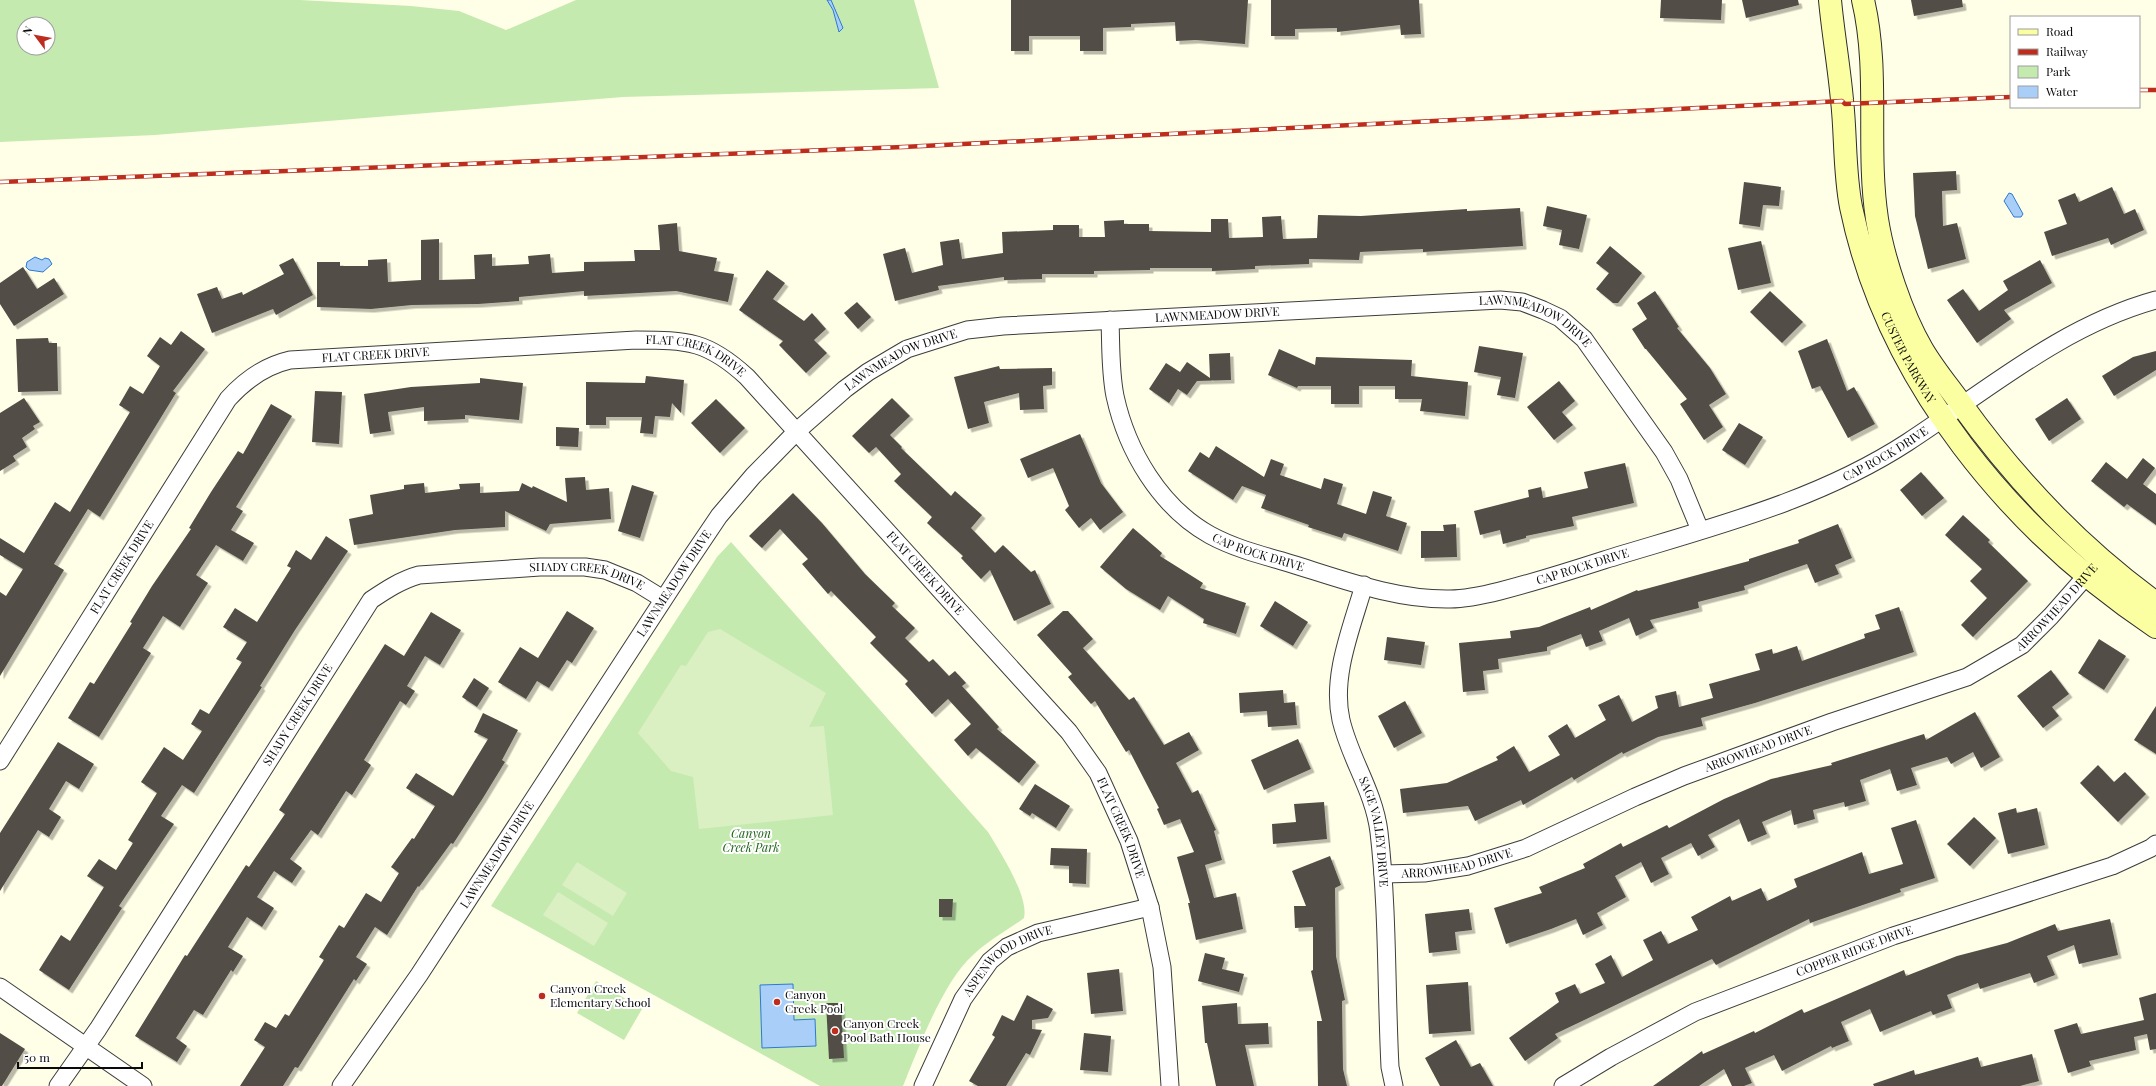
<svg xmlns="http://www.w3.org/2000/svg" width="2156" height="1086" font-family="'Playfair Display',serif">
<defs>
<filter id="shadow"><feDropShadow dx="3.5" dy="3.5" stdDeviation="0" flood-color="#0004"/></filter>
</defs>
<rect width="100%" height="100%" fill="#fffee6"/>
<g fill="#c5eab0" fill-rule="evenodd">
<path d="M0,0H300L411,6L459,11L506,30L576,0H914L939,88L623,97L155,135L0,142ZM24,24H48V48H24Z"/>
<path d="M731,542L988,832C1000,852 1029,896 1024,918C1008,930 989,940 974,954C943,981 919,1047 903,1086H820L491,906L717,557Z"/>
<polygon points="596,981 642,1009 624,1040 577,1013"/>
</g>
<g fill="#daf0c2">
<polygon points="720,629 826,693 809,727 824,726 833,815 699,829 693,777 671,771 638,733 681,665 686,666 708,632"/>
<polygon points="577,862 627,893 613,916 562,885"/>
<polygon points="558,892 608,923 594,946 543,915"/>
</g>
<g fill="#a9cff8" stroke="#2d79d2">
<polygon points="827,0 831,0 843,28 839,32 833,10"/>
<polygon points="2009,193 2012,194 2023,214 2021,217 2014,217 2004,201"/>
<polygon points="35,257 42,260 45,258 49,259 52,264 43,272 29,270 26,267 27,262"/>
<polygon points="793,984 794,1020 815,1019 816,1046 762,1048 760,985"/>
</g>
<g fill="#524d46" filter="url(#shadow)">
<polygon points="1011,0 1248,0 1245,44 1196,40 1176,41 1175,22 1131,24 1131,27 1103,28 1103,51 1080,51 1080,36 1029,36 1029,51 1011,51"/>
<polygon points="1271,0 1419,0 1421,34 1401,35 1400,25 1337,32 1337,28 1295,29 1295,36 1271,36"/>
<polygon points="1661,0 1722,0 1721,20 1660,18"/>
<polygon points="1742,0 1798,0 1799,5 1746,18"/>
<polygon points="1911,0 1962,0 1963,7 1914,16"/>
<polygon points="1956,171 1957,190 1942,191 1943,226 1957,223 1966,259 1928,269 1915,216 1913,173"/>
<polygon points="1744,182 1781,187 1779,206 1763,205 1760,227 1739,224"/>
<polygon points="2112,187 2124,214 2135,209 2144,230 2111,245 2108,238 2052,256 2044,232 2067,224 2058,200 2075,193 2079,202"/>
<polygon points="1547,206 1587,215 1579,249 1559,245 1562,230 1543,226"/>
<polygon points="1520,208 1523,246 1423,252 1423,249 1360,252 1359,260 1309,259 1309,264 1255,266 1255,269 1212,271 1212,268 1150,268 1150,270 1094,271 1094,274 1042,274 1042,279 1004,280 1004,277 938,286 939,290 895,301 883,254 905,248 912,273 943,265 940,242 959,239 962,259 1003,253 1002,232 1053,230 1053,225 1079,225 1079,237 1105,237 1104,221 1124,220 1124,224 1149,224 1149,231 1211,232 1211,219 1228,219 1229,238 1263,237 1262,217 1281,216 1283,239 1317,238 1318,215 1361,216 1467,209 1467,211"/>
<polygon points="677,223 679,251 717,258 714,271 734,274 728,302 676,291 584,296 584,291 519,297 519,301 478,304 412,305 371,309 317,307 317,262 340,262 340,266 368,266 368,260 387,259 388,282 421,280 421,240 439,239 439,280 475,279 474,255 492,254 492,266 529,264 528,256 550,254 552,273 584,271 584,262 635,261 634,250 660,250 658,225"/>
<polygon points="1761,241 1771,283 1738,290 1728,248"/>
<polygon points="1610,246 1642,273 1618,303 1613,303 1596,289 1609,273 1596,263"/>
<polygon points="293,258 313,295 276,315 273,309 212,333 197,294 217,287 222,299 242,292 243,295 284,274 279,265"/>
<polygon points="2040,260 2052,283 2004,310 2011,319 1977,343 1947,300 1963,289 1979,311 2008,290 2003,281"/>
<polygon points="23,267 37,289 54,278 64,294 14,326 0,304 0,283"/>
<polygon points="767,270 785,283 773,299 804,321 812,313 826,329 814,340 827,353 806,373 779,345 783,341 739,310"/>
<polygon points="1655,291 1679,327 1677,328 1710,368 1726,394 1709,405 1723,427 1704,440 1680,404 1687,399 1646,349 1645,349 1632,329 1647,319 1637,303"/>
<polygon points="1770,291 1803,322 1782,343 1750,312"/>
<polygon points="857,302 871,317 858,329 844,313"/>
<polygon points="181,331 205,349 173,391 176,393 100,517 88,509 54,564 64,570 0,676 0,592 6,596 23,569 0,555 0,538 24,553 55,502 70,512 130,412 119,405 130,386 143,394 160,366 147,356 160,337 171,345"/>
<polygon points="48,338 49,343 57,343 58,391 18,392 16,339"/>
<polygon points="1827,339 1847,391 1854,387 1875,424 1848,438 1820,386 1812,389 1798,351"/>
<polygon points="1479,346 1523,353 1515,398 1497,395 1501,377 1474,372"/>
<polygon points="1279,349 1315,365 1316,357 1412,360 1411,376 1468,382 1465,416 1420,411 1422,399 1395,399 1395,386 1359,386 1359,404 1331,404 1331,386 1298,386 1297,388 1268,375"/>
<polygon points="2156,351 2156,370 2114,396 2102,376 2133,357"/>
<polygon points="1230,353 1231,380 1197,381 1187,395 1178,389 1169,403 1149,389 1166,363 1180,372 1187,362 1210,378 1209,354"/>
<polygon points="999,366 1000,369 1052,368 1052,385 1043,386 1044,409 1020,410 1019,393 984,402 989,423 968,429 954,377"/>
<polygon points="646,376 684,380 681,413 672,403 670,417 655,416 653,434 640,433 642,417 606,417 606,425 586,425 586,382 645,383"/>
<polygon points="480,378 523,383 519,420 465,415 465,419 424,421 424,407 388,412 391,431 370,434 364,394 411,387 480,383"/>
<polygon points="1559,381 1575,401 1562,412 1573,425 1554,440 1527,407"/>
<polygon points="315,391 342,392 339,444 312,442"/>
<polygon points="24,398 40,422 33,426 35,429 22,438 27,447 13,456 16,461 0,471 0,413"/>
<polygon points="892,398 910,416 890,435 902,447 901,448 951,496 955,491 982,515 971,528 995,553 1003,545 1031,572 1035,570 1051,604 1014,621 990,570 981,579 961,558 963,556 927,523 932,517 894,481 901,474 876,447 869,453 852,436"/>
<polygon points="2067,398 2081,419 2049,441 2035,419"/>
<polygon points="716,399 745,428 720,453 691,423"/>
<polygon points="271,404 292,416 236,507 243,511 231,530 254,543 243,561 216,545 196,575 208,583 180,627 163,616 143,648 151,653 99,737 68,718 90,682 94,684 132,623 130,622 152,586 191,529 189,528 211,492 238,451 243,454"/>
<polygon points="1739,423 1763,437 1745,465 1722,450"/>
<polygon points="556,427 579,428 578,447 556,446"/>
<polygon points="1080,434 1101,483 1123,512 1100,530 1091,518 1079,528 1065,510 1069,506 1053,468 1028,478 1020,459"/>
<polygon points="1216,446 1264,477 1271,459 1284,464 1280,475 1321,489 1324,478 1343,484 1337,504 1366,514 1373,491 1392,497 1386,516 1407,523 1398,551 1344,533 1342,538 1308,527 1309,525 1261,508 1266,495 1242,486 1233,500 1188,471 1200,452 1209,458"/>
<polygon points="2143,458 2155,468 2143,484 2156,494 2156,525 2127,504 2124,507 2091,481 2106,462 2127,479"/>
<polygon points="1625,463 1634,503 1572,517 1574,526 1526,536 1526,538 1503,544 1500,530 1480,535 1474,511 1529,497 1528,490 1541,487 1543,498 1588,488 1584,472"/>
<polygon points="1921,472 1944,498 1922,516 1900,490"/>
<polygon points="585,477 586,490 609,488 611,519 550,524 546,531 505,511 505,527 455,530 354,545 349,519 373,514 370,495 404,489 404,485 424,483 425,493 460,489 459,484 480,483 480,493 519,491 522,483 532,488 533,486 567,502 565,478"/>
<polygon points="632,485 654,492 640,538 618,531"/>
<polygon points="793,493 822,523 865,574 895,603 892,606 915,628 905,638 929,662 933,659 949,676 955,671 966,683 962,686 999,727 997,729 1036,762 1019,783 976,748 968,756 954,740 971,724 948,699 932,714 905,684 908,681 870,643 876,637 831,591 828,594 802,564 808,559 780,529 762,548 749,536"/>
<polygon points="1963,515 1990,540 1988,542 2028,581 1973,637 1961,625 1987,598 1970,581 1982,569 1945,535"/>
<polygon points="1456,524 1457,557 1421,558 1421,531 1444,531 1443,525"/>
<polygon points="1838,524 1852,558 1835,565 1839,574 1815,583 1807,564 1744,586 1745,590 1698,602 1699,608 1650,620 1654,628 1636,636 1629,618 1599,631 1603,641 1586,647 1581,634 1547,647 1547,651 1498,659 1499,669 1483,671 1485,690 1463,692 1459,643 1511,638 1510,631 1539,627 1590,607 1591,610 1637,590 1638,591 1749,561 1749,559 1799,543 1798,540"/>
<polygon points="1133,528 1162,553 1160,556 1203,583 1200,588 1246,603 1236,634 1203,623 1204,619 1168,596 1160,610 1126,589 1100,567"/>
<polygon points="326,536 348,551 295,630 260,686 262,687 194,793 182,785 161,816 174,824 119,906 122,908 69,990 39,970 61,935 70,941 104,887 87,876 99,859 116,870 133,843 128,840 157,793 141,782 164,747 183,760 202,731 191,724 200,709 209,714 242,662 236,659 247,642 223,627 235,608 257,622 291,568 287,566 296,550 311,560"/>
<polygon points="1275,601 1308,622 1293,646 1260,626"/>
<polygon points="1899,607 1914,652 1755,703 1701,718 1703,726 1658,737 1623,754 1622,752 1574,780 1572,777 1523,805 1521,800 1475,821 1468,806 1403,813 1400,789 1447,783 1498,760 1496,757 1514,746 1529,772 1560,755 1548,736 1567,724 1575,738 1606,720 1598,705 1619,695 1632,722 1658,708 1655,696 1676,691 1679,707 1713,698 1709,684 1760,670 1755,654 1772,649 1773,654 1797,646 1802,661 1865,638 1864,634 1880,629 1875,615"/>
<polygon points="567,611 594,628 572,663 567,660 549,688 537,681 526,699 498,682 520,647 538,658"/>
<polygon points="1063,611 1068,611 1093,639 1083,648 1129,700 1134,697 1164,745 1189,732 1199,750 1176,763 1192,793 1198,790 1216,830 1214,831 1222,860 1205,865 1214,898 1236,893 1243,929 1196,940 1188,903 1190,903 1177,857 1194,852 1180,819 1164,825 1157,809 1159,808 1129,750 1126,752 1095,701 1091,704 1068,677 1072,674 1037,635"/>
<polygon points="431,612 461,630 440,665 425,656 407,686 415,691 406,705 400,701 364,760 371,765 352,795 346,791 318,835 311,830 290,859 302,868 292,883 274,871 257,897 274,908 262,927 247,917 228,947 243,956 233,972 231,970 203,1015 194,1010 176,1038 187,1046 177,1062 135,1036 185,955 187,956 246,865 249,867 285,814 279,810 385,644 404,656"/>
<polygon points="1387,637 1425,642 1421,665 1384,660"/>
<polygon points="2099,639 2126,656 2104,690 2078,673"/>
<polygon points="2051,670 2069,694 2052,707 2059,716 2043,728 2017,696"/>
<polygon points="474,678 489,688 477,707 462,697"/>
<polygon points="1283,690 1284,703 1295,702 1297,725 1268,727 1267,711 1240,713 1239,693"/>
<polygon points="1405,701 1422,733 1394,748 1378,716"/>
<polygon points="2156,706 2156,754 2134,740"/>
<polygon points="1975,712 2000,757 1981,768 1973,752 1951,764 1947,757 1911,768 1917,785 1897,791 1890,769 1860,780 1866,801 1845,807 1844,802 1813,810 1815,819 1794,825 1791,810 1762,822 1767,834 1748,842 1739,819 1708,835 1715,847 1698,856 1691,843 1661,858 1669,874 1651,883 1641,862 1615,876 1626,897 1597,913 1603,925 1583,935 1576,919 1551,929 1506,944 1494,908 1542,893 1539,887 1585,868 1583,864 1621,843 1623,847 1667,825 1669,828 1724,799 1771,779 1832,765 1831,763 1924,734 1926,740"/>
<polygon points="483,713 518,730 502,760 505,762 483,798 453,844 451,843 419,887 418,886 387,935 375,927 356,957 367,964 356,981 354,979 298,1068 295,1067 283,1086 240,1086 265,1047 254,1040 265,1022 276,1028 285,1014 289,1016 324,960 319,957 339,925 344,928 366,893 381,902 399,873 391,867 412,838 414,839 435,806 406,788 416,773 453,796 488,739 474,732"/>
<polygon points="1298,739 1311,769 1264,790 1251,760"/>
<polygon points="58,742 94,764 79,789 66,781 49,809 61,817 49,837 38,830 0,891 0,833"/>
<polygon points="2098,765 2114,782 2125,772 2146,794 2118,822 2080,783"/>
<polygon points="1035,784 1070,806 1056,828 1032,813 1030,816 1019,809"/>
<polygon points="1324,802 1327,839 1273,844 1272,824 1296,822 1294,804"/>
<polygon points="2016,808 2017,813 2037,808 2045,845 2008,854 1998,813"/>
<polygon points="1974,817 1996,838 1970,866 1947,844"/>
<polygon points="1916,820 1935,878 1900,889 1901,892 1810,923 1809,919 1716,965 1712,959 1555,1034 1558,1038 1525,1061 1509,1038 1559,1002 1555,993 1575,984 1580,994 1605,983 1595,964 1611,955 1622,977 1653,960 1643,940 1661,931 1668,944 1698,930 1691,917 1730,896 1732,901 1761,888 1767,901 1797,887 1794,879 1862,852 1869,874 1903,864 1891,828"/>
<polygon points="1051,848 1087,849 1086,884 1069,883 1069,866 1050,865"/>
<polygon points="1330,856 1341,885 1335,888 1336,956 1345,1000 1342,1001 1343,1069 1347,1086 1318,1086 1317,1021 1322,1021 1311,971 1313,970 1313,927 1295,928 1294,906 1306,906 1292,871"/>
<polygon points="939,899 953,899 952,917 939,917"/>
<polygon points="1469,909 1472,930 1455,932 1457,950 1429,953 1425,914"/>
<polygon points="2110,919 2118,955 2079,964 2074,945 2047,956 2055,975 2034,983 2030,973 1980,989 1978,983 1947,995 1952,1008 1933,1015 1931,1011 1880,1032 1870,1009 1841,1022 1849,1041 1832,1048 1831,1046 1782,1071 1774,1055 1745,1068 1752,1083 1744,1086 1732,1086 1724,1069 1699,1086 1653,1086 1702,1051 1703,1054 1754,1031 1755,1033 1802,1009 1804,1013 1904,970 1906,976 1957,956 2007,943 2055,924 2058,931"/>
<polygon points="1205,953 1225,958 1222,969 1244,974 1239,992 1198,981"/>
<polygon points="1119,969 1123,1011 1091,1014 1087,973"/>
<polygon points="1468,982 1471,1031 1429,1034 1426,985"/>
<polygon points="2156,993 2156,1049 2150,1050 2147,1034 2134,1037 2136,1050 2089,1061 2091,1066 2068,1073 2054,1030 2077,1023 2081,1034 2144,1020 2139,998"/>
<polygon points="1027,995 1053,1009 1048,1018 1032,1020 1032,1029 1042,1030 1030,1055 1026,1053 1006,1086 978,1086 969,1081 995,1037 992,1035 1002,1015 1014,1021"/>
<polygon points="826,1003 841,1003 844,1058 829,1059"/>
<polygon points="1237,1003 1238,1024 1268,1023 1269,1044 1245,1045 1254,1086 1216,1086 1207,1043 1205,1043 1202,1006"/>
<polygon points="0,1033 25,1049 2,1086 0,1086"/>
<polygon points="1084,1033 1111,1036 1108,1072 1080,1070"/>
<polygon points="1456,1040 1471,1067 1480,1063 1493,1086 1440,1086 1425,1058"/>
<polygon points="2032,1054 2039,1081 2020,1086 1874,1086 1873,1084 1914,1070 1915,1075 1978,1057 1981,1067"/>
</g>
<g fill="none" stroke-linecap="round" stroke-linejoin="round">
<g stroke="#3d3d3d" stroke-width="19">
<g id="street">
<path id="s1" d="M1110,320C1111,345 1110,371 1115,396C1127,451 1160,507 1210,535C1232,547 1257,554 1282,561C1336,577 1393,600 1450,599C1467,599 1484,595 1500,591C1535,582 1570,571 1604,560C1708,528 1816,502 1908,442C1988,390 2062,326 2156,300"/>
<path id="s2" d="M1364,585C1352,627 1331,676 1341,720C1350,759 1374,791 1379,832C1388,910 1386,989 1390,1067L1394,1086"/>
<path id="s3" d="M0,761L228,399C245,380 264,366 290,360L636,340C688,340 708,341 747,377L1069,732L1098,773L1129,841L1150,907L1162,967L1170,1086"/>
<path id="s4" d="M1383,874L1424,873L1468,866L1526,848L1635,797L1684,776L1832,722L1967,677L2022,645L2051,616L2095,566"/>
<polyline points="0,987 143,1086"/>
<path id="s5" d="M58,1086L98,1029L371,600C386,590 401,580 419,575L540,567H585L605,570L637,583L663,599"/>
<path id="s6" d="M341,1086L419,975L686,565L719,516L753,476L797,431L845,389L868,372L907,349L967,330L1003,326L1500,300L1522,302L1543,310L1560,318L1584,339L1664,452L1679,479L1700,530"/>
<path id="s7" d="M923,1086L963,999L990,961L1007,947L1038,933L1150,907"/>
<path id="s8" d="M1563,1086L1611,1057L1695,1012L1893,936L2112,866L2151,848L2156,844"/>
</g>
</g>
<g stroke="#2c2c2c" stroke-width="24">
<g id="secondary">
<path id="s9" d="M1830,0C1833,33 1839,66 1842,100C1846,135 1844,171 1851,207C1887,381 2011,530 2156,627"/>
<path d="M1863,0C1880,72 1866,146 1877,219C1883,258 1902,315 1922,349C1933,368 1948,386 1961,404C2015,479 2081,549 2156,603"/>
</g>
</g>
<use href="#street" stroke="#fff" stroke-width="17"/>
<use href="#secondary" stroke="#fcffa1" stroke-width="22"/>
<g stroke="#bd2d1e" stroke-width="4.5">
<g id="rail">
<polyline points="2139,90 2156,90"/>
<polyline points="0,182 903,147 1842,101 1845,104 2011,97"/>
</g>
</g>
<use href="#rail" stroke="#fff" stroke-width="3" stroke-dasharray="9" stroke-linecap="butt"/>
</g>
<g fill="#bd2d1e" stroke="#fff" stroke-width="1.5">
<circle cx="542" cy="996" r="4"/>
<circle cx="777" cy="1002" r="4"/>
<circle cx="835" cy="1031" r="4"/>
</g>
<g text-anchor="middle" stroke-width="4" stroke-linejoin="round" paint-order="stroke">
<g font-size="12" fill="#0a0a0a" stroke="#fff">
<text dy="4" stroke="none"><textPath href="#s6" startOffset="1251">LAWNMEADOW DRIVE</textPath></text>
<text dy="4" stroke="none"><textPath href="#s6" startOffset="1575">LAWNMEADOW DRIVE</textPath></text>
<text dy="4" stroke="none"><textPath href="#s3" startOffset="588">FLAT CREEK DRIVE</textPath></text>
<text dy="4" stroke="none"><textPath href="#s9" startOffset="370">CUSTER PARKWAY</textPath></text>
<text dy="4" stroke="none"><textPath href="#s3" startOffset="912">FLAT CREEK DRIVE</textPath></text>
<text dy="4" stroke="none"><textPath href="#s6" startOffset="927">LAWNMEADOW DRIVE</textPath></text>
<text dy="4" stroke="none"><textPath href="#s1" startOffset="960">CAP ROCK DRIVE</textPath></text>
<text dy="4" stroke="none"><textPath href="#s1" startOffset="301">CAP ROCK DRIVE</textPath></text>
<text dy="4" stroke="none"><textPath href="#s1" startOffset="636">CAP ROCK DRIVE</textPath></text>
<text dy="4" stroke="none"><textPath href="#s3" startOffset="229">FLAT CREEK DRIVE</textPath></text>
<text dy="4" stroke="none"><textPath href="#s3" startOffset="1235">FLAT CREEK DRIVE</textPath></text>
<text dy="4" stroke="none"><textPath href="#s5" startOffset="802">SHADY CREEK DRIVE</textPath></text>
<text dy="4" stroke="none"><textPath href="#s6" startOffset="603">LAWNMEADOW DRIVE</textPath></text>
<text dy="4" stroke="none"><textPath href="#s4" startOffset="735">ARROWHEAD DRIVE</textPath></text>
<text dy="4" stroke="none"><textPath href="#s5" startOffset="442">SHADY CREEK DRIVE</textPath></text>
<text dy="4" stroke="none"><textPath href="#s4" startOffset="399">ARROWHEAD DRIVE</textPath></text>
<text dy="4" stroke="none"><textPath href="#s3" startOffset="1559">FLAT CREEK DRIVE</textPath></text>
<text dy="4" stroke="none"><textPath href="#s2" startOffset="256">SAGE VALLEY DRIVE</textPath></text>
<text dy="4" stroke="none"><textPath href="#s6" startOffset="279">LAWNMEADOW DRIVE</textPath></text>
<text dy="4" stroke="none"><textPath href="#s4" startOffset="75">ARROWHEAD DRIVE</textPath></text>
<text dy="4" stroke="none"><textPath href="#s8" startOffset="322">COPPER RIDGE DRIVE</textPath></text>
<text dy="4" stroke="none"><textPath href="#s7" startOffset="157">ASPENWOOD DRIVE</textPath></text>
</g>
<g font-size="12" font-style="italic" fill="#1e6219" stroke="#fff">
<text x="751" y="838">Canyon<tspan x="751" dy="14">Creek Park</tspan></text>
</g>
<g font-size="12" fill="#0a0a0a" stroke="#fff" text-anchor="start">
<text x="550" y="993">Canyon Creek<tspan x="550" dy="14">Elementary School</tspan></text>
<text x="785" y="999">Canyon<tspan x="785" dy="14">Creek Pool</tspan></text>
<text x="843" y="1028">Canyon Creek<tspan x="843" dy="14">Pool Bath House</tspan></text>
</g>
</g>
<rect x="2010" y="16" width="130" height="92" fill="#ffffff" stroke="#9d9d9d"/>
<rect x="2018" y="29" width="20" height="6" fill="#fcffa1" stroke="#9d9d9d"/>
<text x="2046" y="36" font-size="12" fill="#0a0a0a">Road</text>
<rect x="2018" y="49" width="20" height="6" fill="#bd2d1e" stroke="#9d9d9d"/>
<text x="2046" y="56" font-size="12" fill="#0a0a0a">Railway</text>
<rect x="2018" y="66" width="20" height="12" fill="#c5eab0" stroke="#9d9d9d"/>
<text x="2046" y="76" font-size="12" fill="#0a0a0a">Park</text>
<rect x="2018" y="86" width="20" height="12" fill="#a9cff8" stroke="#9d9d9d"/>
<text x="2046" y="96" font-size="12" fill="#0a0a0a">Water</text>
<g transform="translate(36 36) rotate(302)"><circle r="19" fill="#ffffff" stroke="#9d9d9d"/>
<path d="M0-3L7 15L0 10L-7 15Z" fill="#bd2d1e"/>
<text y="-6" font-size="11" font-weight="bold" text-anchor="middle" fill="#0a0a0a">N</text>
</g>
<path d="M18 1062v6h124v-6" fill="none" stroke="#0a0a0a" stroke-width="2"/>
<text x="24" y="1062" font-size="12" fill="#0a0a0a" stroke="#ffffff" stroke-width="3" paint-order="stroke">50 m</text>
</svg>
